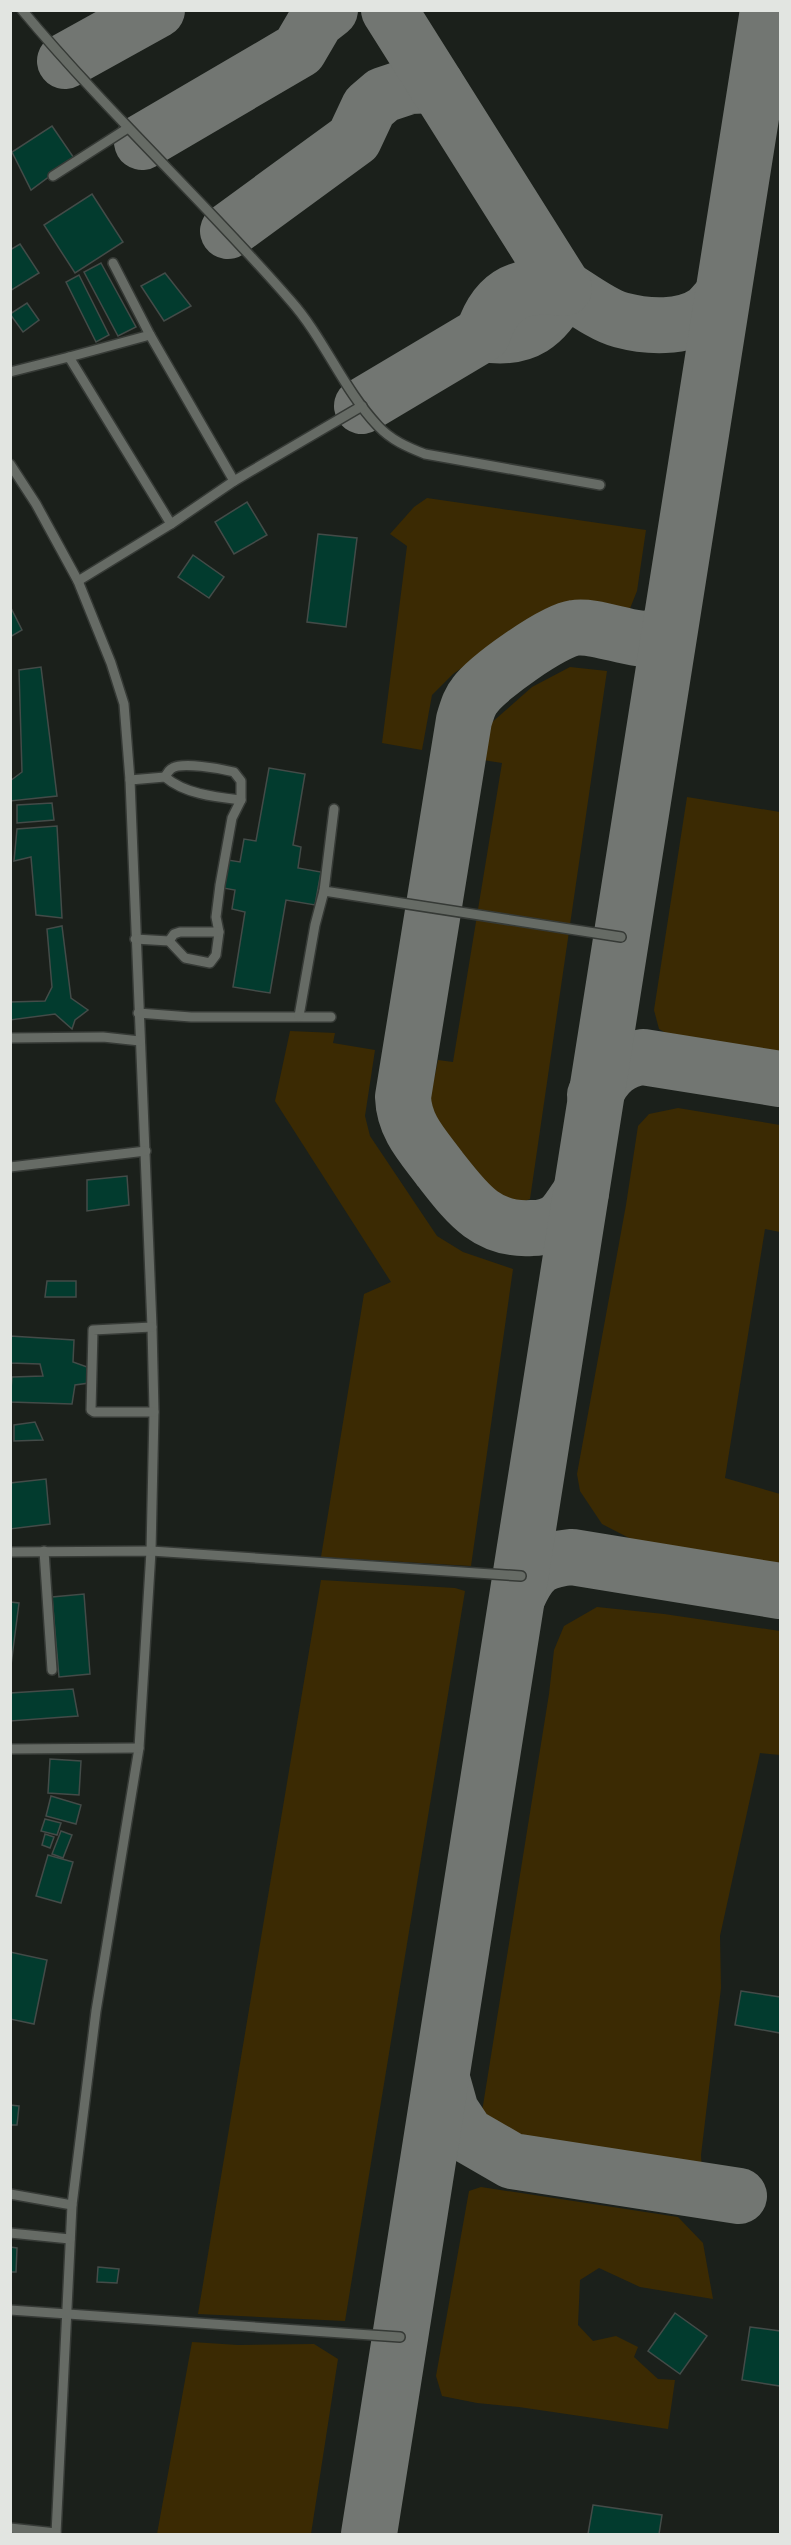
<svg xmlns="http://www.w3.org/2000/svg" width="791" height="2545" font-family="'Roboto Serif',serif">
<rect width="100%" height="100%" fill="#1b201b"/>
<g fill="#3b2a03">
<polygon points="427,498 646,530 637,591 629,611 618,613 560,606 541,612 453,674 432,695 422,750 382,743 407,546 390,534 414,507"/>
<path d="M570,667L607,671L530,1199L515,1205C477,1189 451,1154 425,1123L438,1060L453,1062L502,763L483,760L490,724L532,687Z"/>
<polygon points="687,797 780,812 780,1053 675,1038 659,1029 654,1010"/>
<polygon points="290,1031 335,1033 333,1043 375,1050 365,1116 370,1136 437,1236 463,1252 513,1269 471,1566 321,1557 364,1294 391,1282 275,1101"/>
<polygon points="678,1108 780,1125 780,1232 765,1229 725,1478 780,1494 780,1564 631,1539 602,1524 580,1491 577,1474 626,1205 638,1126 649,1114"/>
<polygon points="321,1580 455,1588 465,1591 345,2321 198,2314"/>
<polygon points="597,1607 664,1614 780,1631 780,1755 760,1753 720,1936 721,1988 701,2155 702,2173 694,2178 528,2151 507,2141 481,2118 549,1694 554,1650 564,1626"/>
<polygon points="481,2187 678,2217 703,2243 713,2299 640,2287 599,2268 580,2280 578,2325 593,2341 616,2336 638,2347 634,2357 658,2379 675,2380 668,2429 519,2407 477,2403 442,2396 436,2376 469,2191"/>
<polygon points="192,2342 238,2345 314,2344 338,2359 311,2534 157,2534"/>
</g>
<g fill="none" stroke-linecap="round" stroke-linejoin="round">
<g stroke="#727672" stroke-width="56">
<polyline points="65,61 157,10"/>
<polyline points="142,142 299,50 316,21 330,10"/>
<polyline points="228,231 354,139 369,107 383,95 410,86 436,85"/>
<path d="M483,334C525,341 546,324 564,288C580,298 604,316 621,320C647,327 683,329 706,313C712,308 717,301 722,296"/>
<path d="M362,406L483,334C497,291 522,283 564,288L389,10"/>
<path d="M595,1095C605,1073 619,1060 643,1057L780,1079"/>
<path d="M581,1192C575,1200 569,1211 562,1218C554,1225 543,1228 532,1228C486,1231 466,1202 440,1169C423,1146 404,1127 403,1097L464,720C467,711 469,702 475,695C488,677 553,631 574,628C597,624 640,645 656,637C661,635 666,628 670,625"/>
<path d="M518,1596C531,1568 540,1560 572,1557L780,1591"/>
<polyline points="442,2079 451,2111 467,2135 512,2161 739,2196"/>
<polyline points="369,2534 768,10"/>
</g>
</g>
<g fill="#023b2e" stroke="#434b48" stroke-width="1.5">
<polygon points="52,126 74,158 31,190 12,152"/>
<polygon points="92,194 123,242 75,273 44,225"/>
<polygon points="20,244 39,273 10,291 10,250"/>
<polygon points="101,263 136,327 118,336 84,272"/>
<polygon points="165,273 191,306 164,321 141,286"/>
<polygon points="79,275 109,335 96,342 66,282"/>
<polygon points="27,303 39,320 23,332 10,314"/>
<polygon points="247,502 267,535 234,554 215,522"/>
<polygon points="318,534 357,538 346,627 307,622"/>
<polygon points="193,555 224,577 209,598 178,577"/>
<polygon points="10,606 22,630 10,637"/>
<polygon points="41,667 57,796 10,801 10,781 22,772 19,670"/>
<polygon points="269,768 305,774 293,845 301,847 298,868 321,872 315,905 286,900 270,993 233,987 245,912 232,909 235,890 223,888 228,860 240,862 244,839 256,841"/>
<polygon points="52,803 54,820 17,823 17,805"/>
<polygon points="57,826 62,918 36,915 31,857 14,861 17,829"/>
<polygon points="62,926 71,998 88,1010 75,1020 72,1029 55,1014 10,1020 10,1002 45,1001 52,987 47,929"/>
<polygon points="127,1176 129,1205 87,1211 87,1180"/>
<polygon points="47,1281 76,1281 76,1297 45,1297"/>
<polygon points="10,1336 74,1340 73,1362 90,1368 89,1383 75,1385 72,1404 10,1402 12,1377 43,1376 40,1364 10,1363"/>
<polygon points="35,1422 43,1440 14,1441 14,1425"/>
<polygon points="46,1479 50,1524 10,1529 10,1483"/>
<polygon points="84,1594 90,1674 59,1677 52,1597"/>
<polygon points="10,1602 19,1603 10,1673"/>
<polygon points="73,1689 78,1716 10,1721 10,1693"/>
<polygon points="50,1759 81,1761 79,1795 48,1793"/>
<polygon points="51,1796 81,1805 76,1824 46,1816"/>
<polygon points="45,1819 61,1823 57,1835 41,1831"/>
<polygon points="61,1831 72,1835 63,1858 52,1854"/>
<polygon points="45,1834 54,1837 50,1848 42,1845"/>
<polygon points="48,1855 73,1862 61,1903 36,1896"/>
<polygon points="10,1952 47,1960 34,2024 10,2019"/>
<polygon points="741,1991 780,1997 780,2033 735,2025"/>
<polygon points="10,2105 19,2106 17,2125 10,2125"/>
<polygon points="10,2247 17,2248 16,2272 10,2272"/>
<polygon points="98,2267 119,2269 117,2283 97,2282"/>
<polygon points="675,2313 707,2336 680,2374 648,2351"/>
<polygon points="750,2327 780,2331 780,2386 742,2380"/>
<polygon points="593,2505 662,2515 659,2534 588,2534"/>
</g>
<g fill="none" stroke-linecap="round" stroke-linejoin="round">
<g stroke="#363a36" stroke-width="12">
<g id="lane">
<path d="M22,10C107,112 204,201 290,300C324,338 343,389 378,426C391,440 407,447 425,454L600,485"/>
<polyline points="53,176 128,128"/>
<polyline points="113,263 150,335"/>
<polyline points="69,357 150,335 234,481"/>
<polyline points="10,372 69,357 171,524"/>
<polyline points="10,464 36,504 78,581 111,663 124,704 130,780 152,1327 154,1412 151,1551 139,1748 96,2011 72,2205 56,2534"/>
<polyline points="78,581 171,524 234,481 362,406"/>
<path d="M130,780L165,777C185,794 215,797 241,800"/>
<polyline points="324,891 621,937"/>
<path d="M135,939L169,941L185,958L210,963L216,955L219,932L216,917L220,885L232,818L241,800V781L234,772C222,769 180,761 171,769C168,771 167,774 165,777"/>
<polyline points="169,941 174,934 180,932 219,932"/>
<polyline points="138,1013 191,1017 331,1017"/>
<polyline points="299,1016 315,925 324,891 334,809"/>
<polyline points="10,1038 103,1037 140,1041"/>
<polyline points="10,1167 146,1151"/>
<polyline points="152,1327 93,1330 91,1410 94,1412 154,1412"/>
<polyline points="44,1551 52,1670"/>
<polyline points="10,1552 151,1551 521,1576"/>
<polyline points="10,1749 139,1748"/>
<polyline points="10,2194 72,2205"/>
<polyline points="10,2233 70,2239"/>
<polyline points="10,2310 400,2337"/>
<polyline points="10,2528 56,2533"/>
</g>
</g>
<use href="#lane" stroke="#666b65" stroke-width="9"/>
</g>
<rect width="791" height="2545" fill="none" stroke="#e2e5e1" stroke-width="24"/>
</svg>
